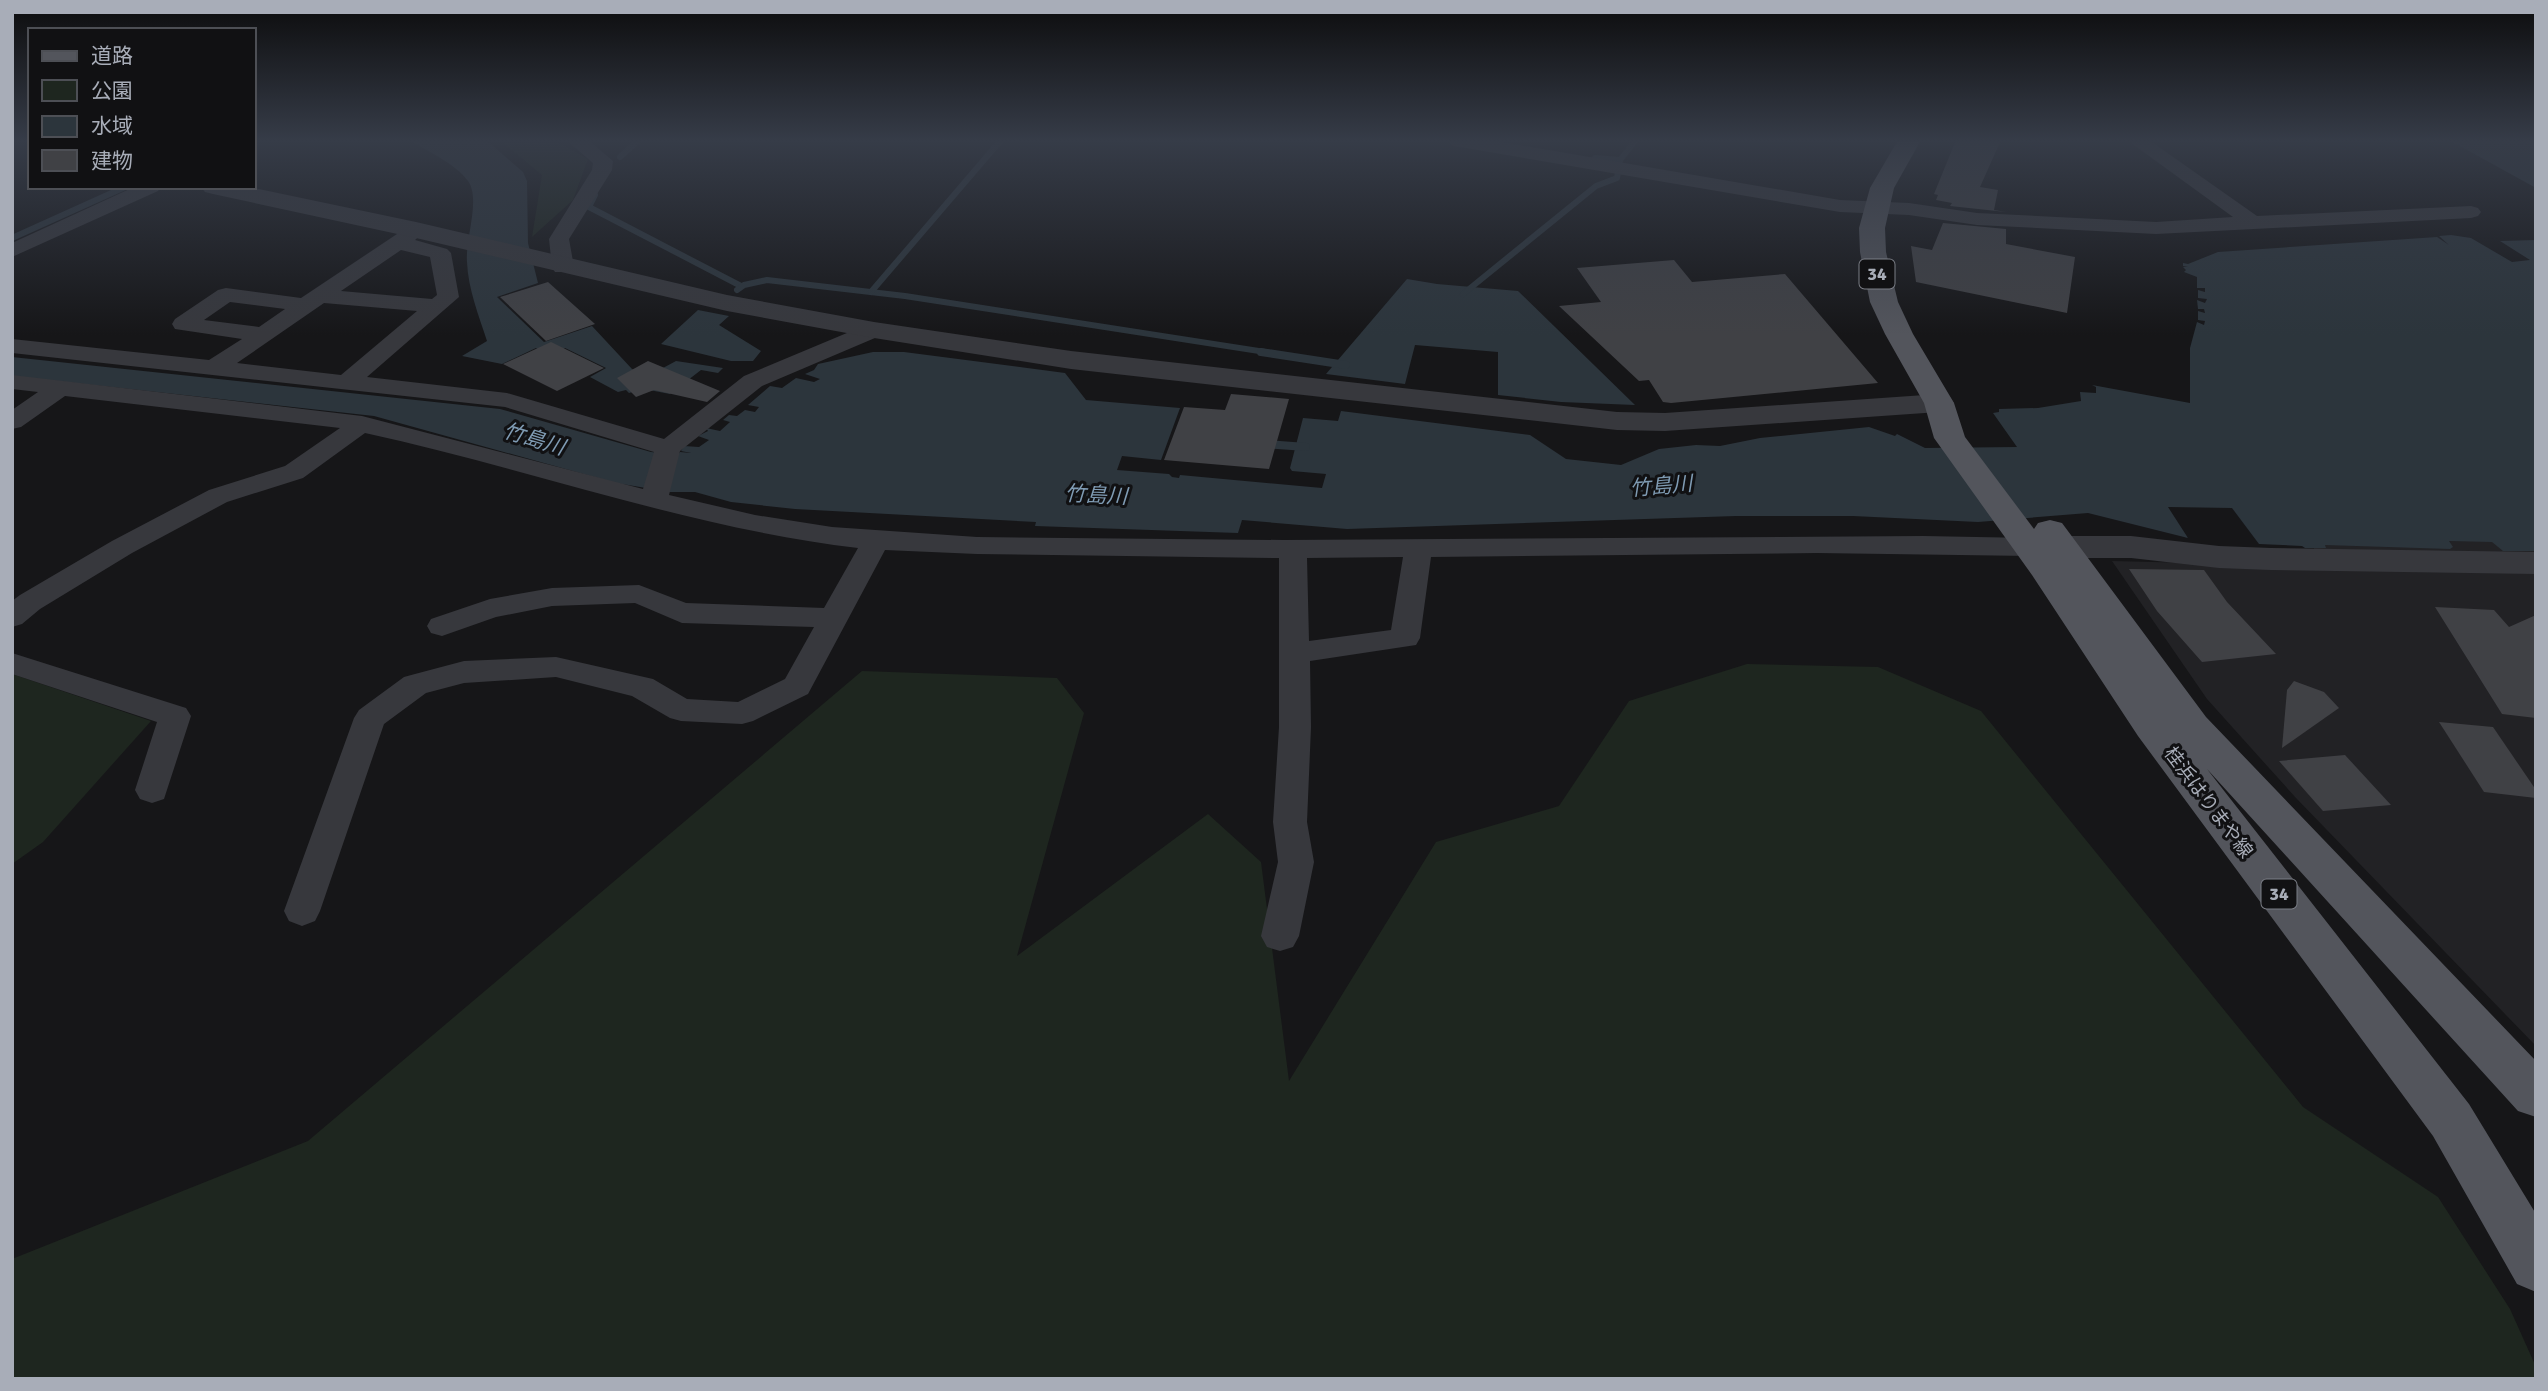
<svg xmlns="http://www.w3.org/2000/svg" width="2548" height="1391" font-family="Signika,'Noto Sans JP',sans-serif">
<rect width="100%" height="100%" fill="#161618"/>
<polygon fill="#222225" points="2312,518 2536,532 2536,1046 2296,798 2207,699 2112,561 2315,566"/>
<g fill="#1e261f">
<polygon points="500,140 554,140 588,159 573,200 532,237 542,175"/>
<polygon points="1747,664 1878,667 1981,711 2303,1107 2438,1197 2510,1309 2536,1367 2536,1379 12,1379 12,1259 308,1141 862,671 1057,678 1084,713 1017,956 1208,814 1261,862 1289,1081 1436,842 1559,806 1629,701"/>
<polygon points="12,674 151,721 43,842 12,864"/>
</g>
<g fill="#2c353c">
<path d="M410,140H486L523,172L527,181L528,243L538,283L497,297L544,342L592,326L632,369L648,376L676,361L723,368L718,373L701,370L670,394L644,389L629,393L626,390L618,392L590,377L606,368L565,348L549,356L536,348L502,364L462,356L487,341C479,316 468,289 467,262C465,239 481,199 468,181C455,163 428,152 410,140Z"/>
<polygon points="2449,140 2536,140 2536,188"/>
<polygon points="2451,235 2471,238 2512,262 2530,260 2500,241 2536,240 2536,551 2503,551 2492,542 2449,541 2453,547 2450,549 2325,545 2326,548 2305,548 2302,546 2259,544 2232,508 2168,507 2188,538 2088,513 1978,522 1853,516 1736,516 1347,529 1242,520 1238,533 1035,526 1036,522 795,509 731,502 695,492 670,492 616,483 374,416 12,376 12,357 500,409 651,452 678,455 680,452 691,453 681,451 684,446 699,447 709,440 698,436 708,431 706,428 720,431 730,422 723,420 729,415 737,416 745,410 755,412 759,407 748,405 770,386 782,388 796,378 814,382 820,379 805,374 814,370 818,364 873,352 904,352 1065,373 1086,400 1180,408 1161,460 1122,456 1117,470 1169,474 1172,477 1179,478 1180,475 1322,488 1326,474 1292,471 1290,468 1303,418 1338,421 1341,411 1530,435 1566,459 1621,465 1659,449 1696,445 1720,446 1760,438 1869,427 1895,436 1897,434 1925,448 2017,447 1993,413 1999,412 1999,409 2038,408 2081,401 2080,392 2096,393 2096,387 2092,385 2190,403 2190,348 2197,322 2204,325 2205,321 2198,320 2198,311 2205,313 2204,309 2198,309 2197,300 2205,303 2207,299 2198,298 2198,290 2205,292 2205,288 2197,288 2197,277 2184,272 2186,270 2183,267 2188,267 2183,266 2183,263 2188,264 2218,252 2437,237 2449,245 2439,236"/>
<polygon points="1407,279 1437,284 1518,291 1635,405 1561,402 1498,395 1498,352 1415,345 1405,384 1326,374"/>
<polygon points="698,310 729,316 719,325 761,351 753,361 731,361 661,344"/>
</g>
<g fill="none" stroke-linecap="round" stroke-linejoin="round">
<g stroke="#2c353c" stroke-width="6">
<polyline points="620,157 639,140"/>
<polyline points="1595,158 1620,160"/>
<polyline points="595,195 589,207 741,286"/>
<polyline points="12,238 125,187"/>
<polyline points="737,290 744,285 767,280 905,296 1272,353"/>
<polyline points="871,292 1001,140"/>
<polyline points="1463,294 1596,186 1617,178 1620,160 1636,140"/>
</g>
<g stroke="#2c353c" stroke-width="8">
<polyline points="1261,352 1346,365"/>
<polyline points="1265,444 1306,447"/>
</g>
</g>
<g fill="#404145">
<polygon points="1956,140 2001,140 1980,187 1998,190 1994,210 2006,212 1950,206 1952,203 1936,200 1938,195 1934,194"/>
<polygon points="1943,223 2006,229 2006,244 2075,257 2067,313 1916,282 1911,246 1932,250"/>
<polygon points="1674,260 1692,282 1785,274 1878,383 1671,403 1663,402 1649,380 1639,381 1559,306 1601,302 1577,268"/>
<polygon points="548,282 595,324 546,341 500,297"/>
<polygon points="551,342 604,368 557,391 503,364"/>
<polygon points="648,361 720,391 707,402 654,390 636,397 617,378"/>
<polygon points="1231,394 1289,399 1269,469 1164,460 1184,407 1225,410"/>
<polygon points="2129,569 2204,570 2227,602 2276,654 2202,662 2157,611"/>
<polygon points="2435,607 2494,610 2509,627 2536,615 2536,718 2502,714"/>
<polygon points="2294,681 2324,692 2339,708 2282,748 2287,690"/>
<polygon points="2439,722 2493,727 2536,790 2536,798 2484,792"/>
<polygon points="2345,755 2391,805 2323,811 2279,761"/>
</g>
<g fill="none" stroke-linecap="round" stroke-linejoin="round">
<g fill="#37383d" fill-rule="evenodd">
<polygon points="566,140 588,140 613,161 612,170 569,239 574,267 571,272 555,272 552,267 549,239 592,170 593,163"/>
<polygon points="1445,140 1490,140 1840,200 1909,203 1977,213 2156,222 2233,217 2127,140 2149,140 2257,216 2471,206 2478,208 2481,212 2478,216 2471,218 2156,234 1977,225 1909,215 1840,212 1454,146"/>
<polygon points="134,187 161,187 158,191 12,257 12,243"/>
<path d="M416,224L423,226L426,230L415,240L447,249L451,253L459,297L367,377L507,393L664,439L744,376L866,325H882L885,330L882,335L762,386L680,451L669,495L755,515L832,527L977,537L1284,540L1923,536L2030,538L2040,541L2044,547L2040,553L2030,556L1817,553L1431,557L1420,638L1416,645L1310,661L1311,727L1307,822L1314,862L1299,936L1293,947L1280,951L1267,947L1261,936L1278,862L1273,822L1279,727V558L977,554L885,550L808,694L753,721L742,724L681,721L670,718L632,696L556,677L464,683L426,693L384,724L320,911L315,921L302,926L289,921L284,911L354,718L359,710L404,677L415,674L464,661L556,657L653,679L687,699L738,702L785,679L814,627L682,623L635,603L552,606L496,617L442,636L431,633L427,626L431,619L490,599L552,588L639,585L686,603L824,608L858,548C689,528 530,469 365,433L303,478L227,502L132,553L40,609L22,624L12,627V601L20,595L112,541L209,490L285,466L340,428L65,396L21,427L12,429V410L38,392L12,389V375L362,416L643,489L654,452L505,407L12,353V339L209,360L242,339L175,329L172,324L175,319L218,290L226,288L301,298L409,226ZM401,250L430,257L437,295L432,299L341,291ZM230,302L285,309L259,327L204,320ZM324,303L417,311L341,375L237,363ZM1403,557L1391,630L1309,641L1307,558Z"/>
<polygon points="12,653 186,708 191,716 164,799 152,803 140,799 135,790 157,722 12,674"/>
</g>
<g fill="#37383d" fill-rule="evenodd">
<polygon points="201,187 249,187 416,222 727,295 874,322 1071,351 1617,412 1665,413 1939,394 1950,397 1954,403 1950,409 1939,412 1665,431 1617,430 1071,369 874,338 727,311 416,238 213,194 205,192"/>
<polygon points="2030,536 2131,536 2219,546 2271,548 2536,552 2536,574 2271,570 2219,568 2131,558 2030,558 2018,554 2013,547 2018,540"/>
</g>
<polygon fill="#53555c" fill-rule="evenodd" points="1898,140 1921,140 1894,188 1885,228 1886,252 1898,302 1913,334 1954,403 1965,437 2034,529 2038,523 2050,520 2062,523 2206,717 2536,1061 2536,1117 2518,1111 2207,769 2469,1104 2536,1214 2536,1292 2517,1284 2433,1136 2138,736 2032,575 1934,438 1924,403 1885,334 1870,302 1860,252 1859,228 1870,188"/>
</g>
<linearGradient id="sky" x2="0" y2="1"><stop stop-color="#0c0c0d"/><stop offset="0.42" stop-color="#363c48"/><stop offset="1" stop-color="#363c48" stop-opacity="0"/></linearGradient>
<rect width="2548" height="335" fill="url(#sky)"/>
<g text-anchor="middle" stroke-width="6" stroke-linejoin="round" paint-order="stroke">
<g fill="#111113" stroke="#7b7e86" stroke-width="2">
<rect x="1859.5" y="259.5" width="35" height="29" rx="5"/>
<rect x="2261.5" y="879.5" width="35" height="29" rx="5"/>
</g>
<g font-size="18" font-weight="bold" fill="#a8adb8">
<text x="1877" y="280">34</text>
<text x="2279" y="900">34</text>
</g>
<g font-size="19" fill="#a8adb8" stroke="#111113">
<text transform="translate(2209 802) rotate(53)" y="7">桂浜はりまや線</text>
</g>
<g font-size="21" font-style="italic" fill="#7f9bb3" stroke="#111113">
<text transform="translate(534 439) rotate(17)" y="7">竹島川</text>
<text transform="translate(1661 486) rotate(-5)" y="7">竹島川</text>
<text transform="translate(1096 495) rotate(3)" y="7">竹島川</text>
</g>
</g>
<rect width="2548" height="1391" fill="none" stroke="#a8adb8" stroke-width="28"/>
<rect x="28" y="28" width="228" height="161" fill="#111113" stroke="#4d4f55" stroke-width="2"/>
<rect x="42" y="51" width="35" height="10" fill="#53555c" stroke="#4d4f55" stroke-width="2"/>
<text x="91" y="63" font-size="21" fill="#a8adb8">道路</text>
<rect x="42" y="80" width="35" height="21" fill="#1e261f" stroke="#4d4f55" stroke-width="2"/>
<text x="91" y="98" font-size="21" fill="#a8adb8">公園</text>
<rect x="42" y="116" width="35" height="21" fill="#2c353c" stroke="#4d4f55" stroke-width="2"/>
<text x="91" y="133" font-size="21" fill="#a8adb8">水域</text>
<rect x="42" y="150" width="35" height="21" fill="#404145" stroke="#4d4f55" stroke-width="2"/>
<text x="91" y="168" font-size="21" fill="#a8adb8">建物</text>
</svg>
